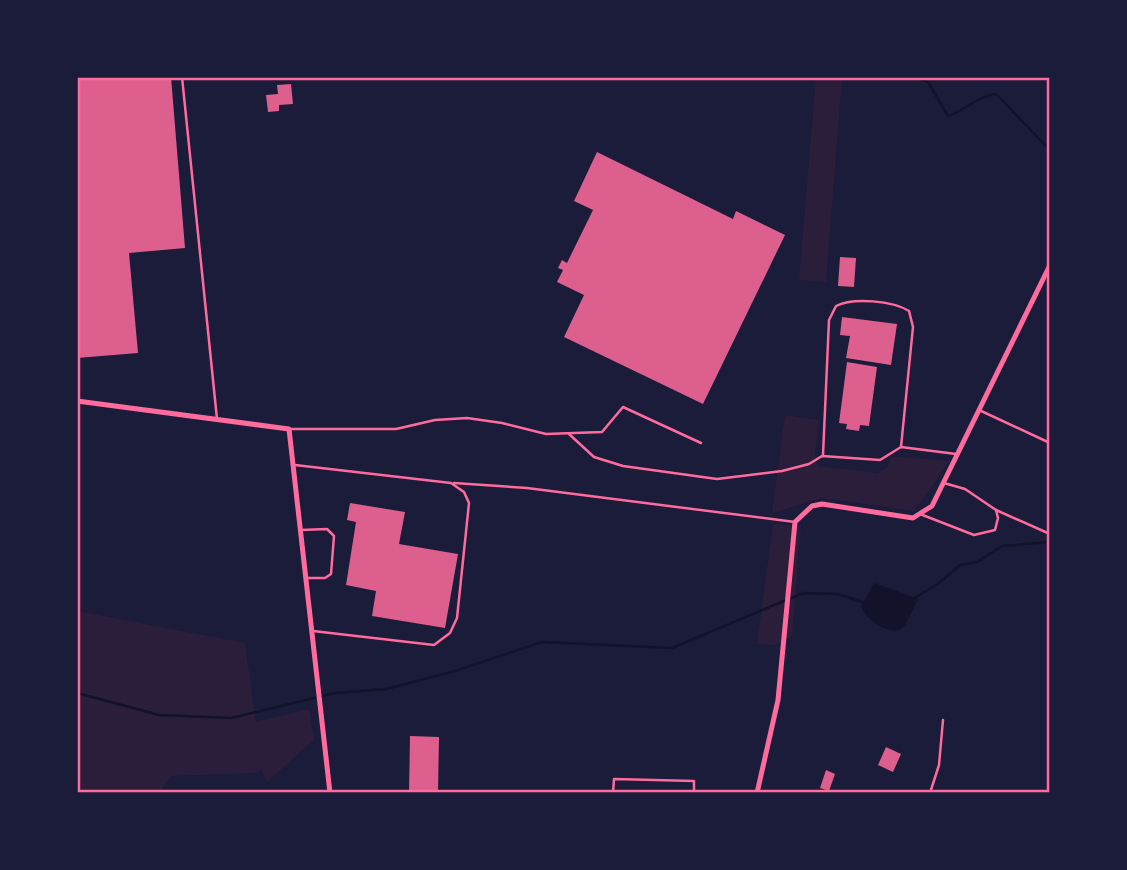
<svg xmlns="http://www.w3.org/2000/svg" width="1127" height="870" font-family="'Open Sans',sans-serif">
<rect width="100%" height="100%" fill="#1b1b3a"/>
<g fill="#2a1e3b">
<polygon points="816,77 842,77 826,282 799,280"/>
<polygon points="785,415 819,420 815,453 817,466 877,473 888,467 890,456 950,461 914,511 822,498 772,513"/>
<polygon points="773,524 801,525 792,636 775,645 757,644"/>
<polygon points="77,611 245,643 256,722 309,709 314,740 267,782 261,769 258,773 171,776 160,793 84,793 77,781"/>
</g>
<path fill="#12122b" d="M874,583L918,599L905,625L899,630C884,633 867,619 861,607Z"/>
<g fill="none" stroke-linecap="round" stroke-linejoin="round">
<g stroke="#12122b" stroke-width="2.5">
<path d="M917,77L928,82L948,116C966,110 978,96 996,94L1050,150"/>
<polyline points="914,598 938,584 960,565 977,562 1002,546 1050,542"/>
<polyline points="77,693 159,715 231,718 335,693 386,689 455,671 542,642 672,648 803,593 838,594 862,602"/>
</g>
</g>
<g fill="#dd5f8e">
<polygon points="77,77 171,77 185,248 129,253 138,353 77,358"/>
<polygon points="291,84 293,104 279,105 279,111 268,112 266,95 278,94 277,85"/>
<polygon points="597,152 733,219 736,211 785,235 703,404 564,337 584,295 557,282 563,270 558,268 562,260 567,263 593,210 574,201"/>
<polygon points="840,257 856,258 854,287 838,286"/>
<polygon points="842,317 897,324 891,365 846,358 850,336 840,335"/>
<polygon points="847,362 877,367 869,426 860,425 859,431 846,429 847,424 839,423"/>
<polygon points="350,503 405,512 399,544 458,554 445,628 372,616 376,591 346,585 356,522 347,520"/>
<polygon points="410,736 439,737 438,793 409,793"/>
<polygon points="886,747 901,754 893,772 878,765"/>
<polygon points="826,770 835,774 829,791 820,788"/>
</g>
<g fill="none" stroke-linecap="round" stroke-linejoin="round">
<g stroke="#ff6b9d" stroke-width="2.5">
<polyline points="182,77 217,419"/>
<polyline points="979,410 1050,443"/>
<polyline points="289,429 396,429 435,420 467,418 502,423 546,434 602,432 623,407 701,443"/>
<polyline points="569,434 594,457 623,466 717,479 782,471 809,464 822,456 880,460 901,447 956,454"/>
<path d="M823,455L829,320L836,306C853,297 893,301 909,311L913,327L901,447"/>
<polyline points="295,465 451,483 464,492 469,503 457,618 450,633 434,645 313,631"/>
<polyline points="454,483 527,488 795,522"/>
<polyline points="996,510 1050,534"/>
<polyline points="920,514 974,535 995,530 998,518 996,510 965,489 944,483"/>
<polyline points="301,530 327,529 334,536 331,574 325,578 306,578"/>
<polyline points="613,793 614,779 694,781 694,793"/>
<polyline points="930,793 939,765 943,720"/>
</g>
<g stroke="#ff6b9d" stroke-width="5">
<polyline points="77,401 289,429 330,793"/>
<polyline points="757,793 778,700 795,522 812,506 822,504 913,518 932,506 1050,265"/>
</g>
</g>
<rect width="1127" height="870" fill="none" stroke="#1b1b3a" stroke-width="158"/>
<rect x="79" y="79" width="969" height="712" fill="none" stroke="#ff6b9d" stroke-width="2.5"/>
</svg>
